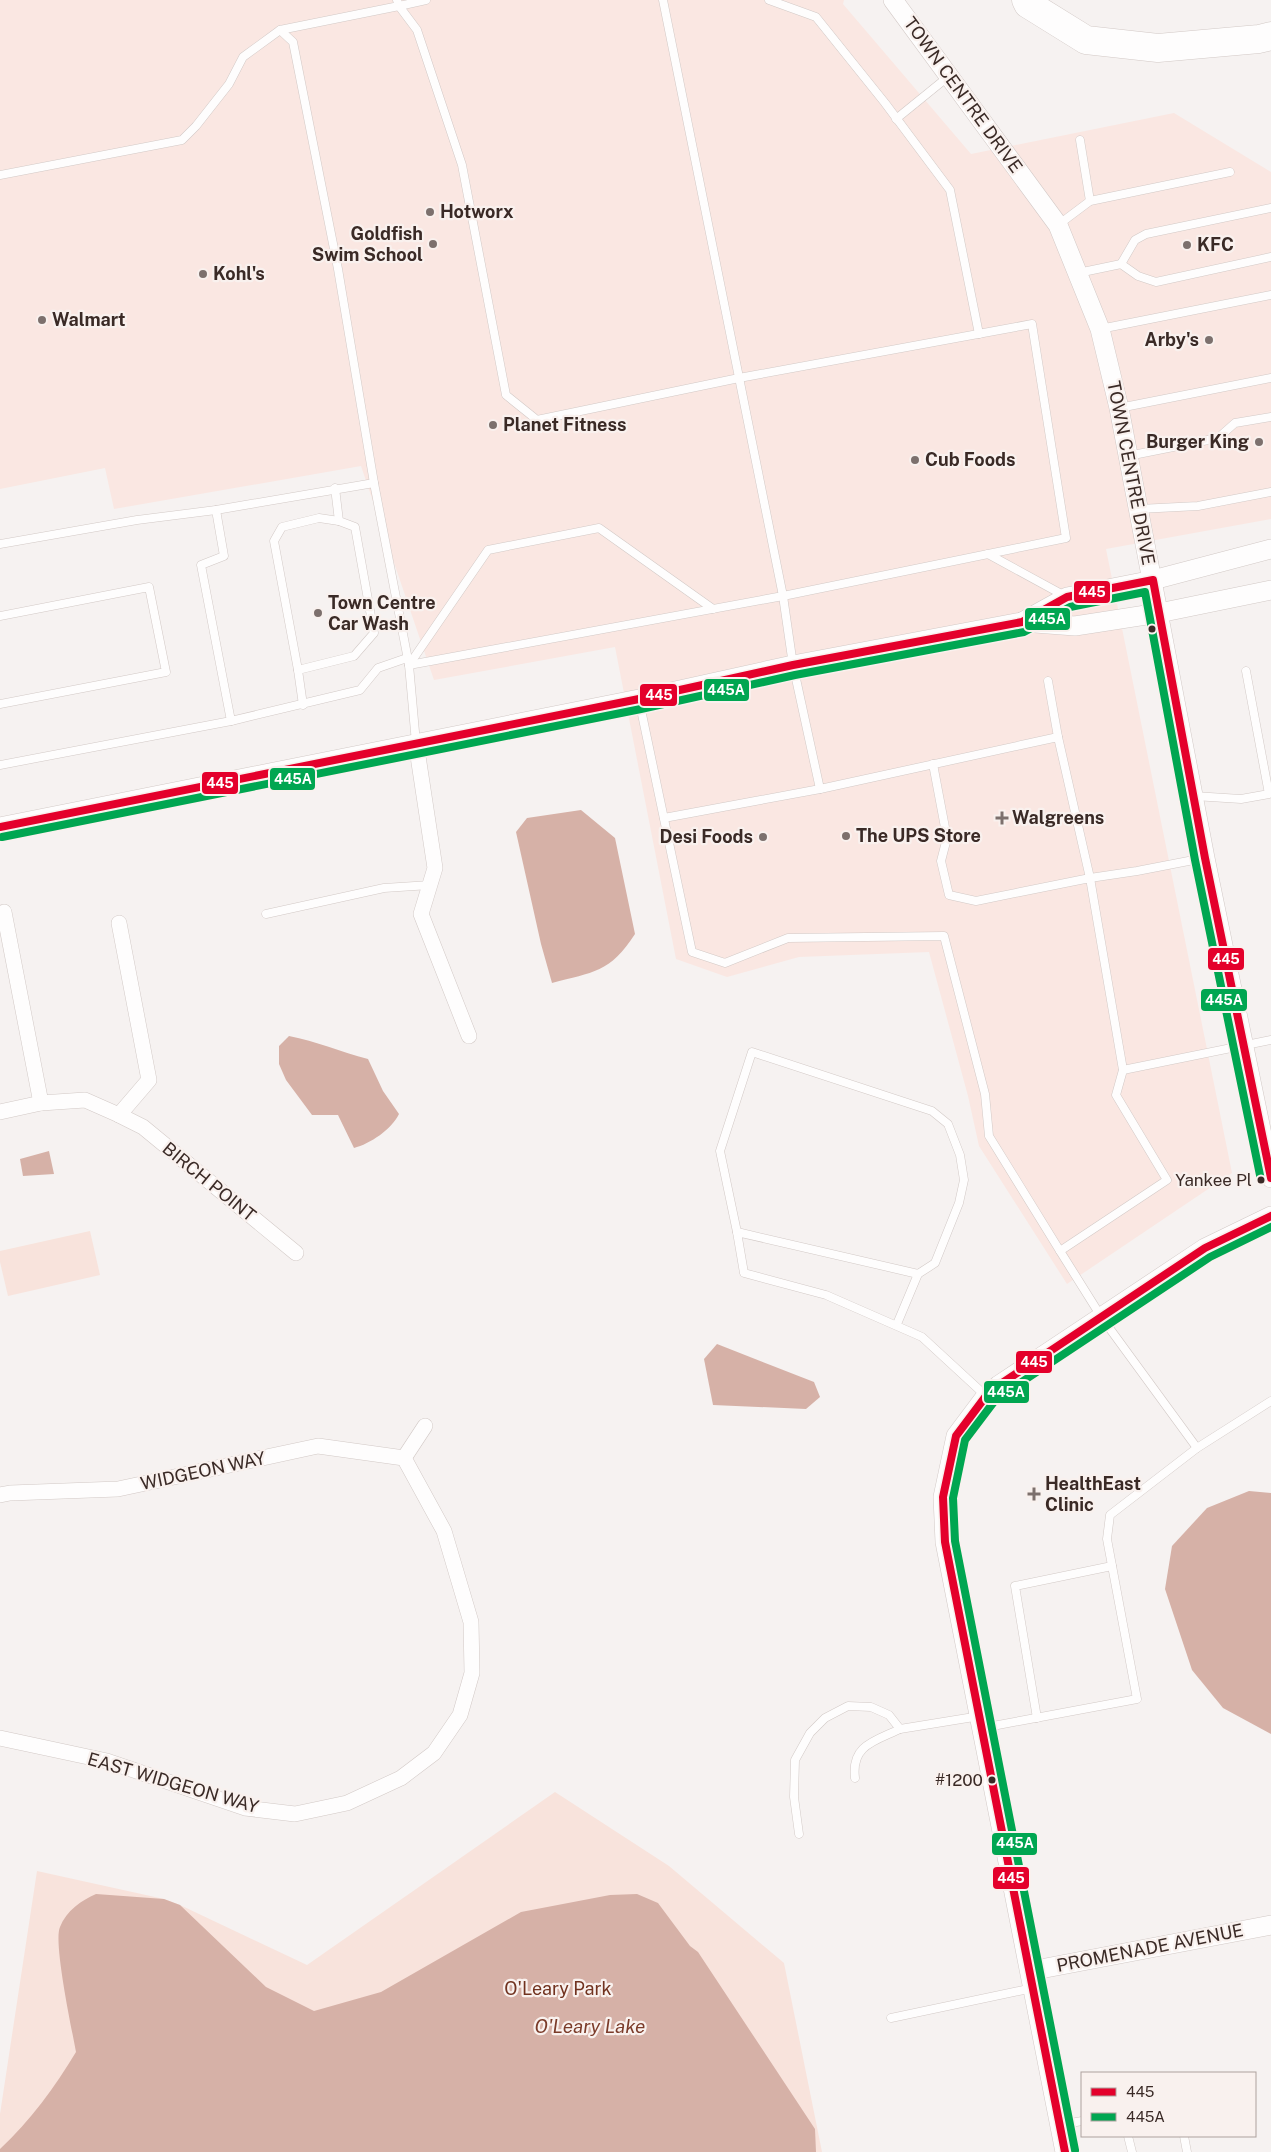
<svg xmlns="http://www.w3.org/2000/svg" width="1271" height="2152" font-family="'Public Sans',sans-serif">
<rect width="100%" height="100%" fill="#f6f2f1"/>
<polygon fill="#fae7e2" points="0,0 844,0 843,4 971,154 1174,113 1271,172 1271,519 1106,549 1232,1173 1067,1284 979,1146 968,1096 929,952 799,957 727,977 676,959 615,647 434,680 361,466 114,509 105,468 0,489"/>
<g fill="#f8e3dc">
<polygon points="90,1231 100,1275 8,1296 0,1262 0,1251"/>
<polygon points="555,1792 669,1866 784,1963 822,2152 0,2152 0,2114 37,1871 164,1899 180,1905 307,1965"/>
</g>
<g fill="#d6b1a7">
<path d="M581,810L615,838L635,934C610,973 593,972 552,983L541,944L516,832L527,818Z"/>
<path d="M289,1036C316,1041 341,1052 368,1059L383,1091L399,1114C392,1129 370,1144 354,1148L338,1115H312L286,1080L279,1064V1046Z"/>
<polygon points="49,1151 54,1174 23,1176 20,1159"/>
<polygon points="717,1344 814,1382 820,1397 806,1409 713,1405 704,1359"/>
<polygon points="1249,1491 1271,1493 1271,1734 1223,1708 1192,1670 1165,1589 1172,1546 1207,1508"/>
<path d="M96,1894L164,1899L180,1905L266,1987L314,2011L381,1992L521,1912L610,1895L637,1894L658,1903L690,1946L698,1952L815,2129L816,2152H0V2149C30,2121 55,2087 76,2052C72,2030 53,1942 60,1927C66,1911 82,1900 96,1894Z"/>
</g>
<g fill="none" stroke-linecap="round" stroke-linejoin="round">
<g stroke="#d2c9c6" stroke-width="9">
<g id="service">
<polyline points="663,0 783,596 793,665 820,789 1058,737 1090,878 1137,871 1204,858"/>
<polyline points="769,0 816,17 885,103 950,190 979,334"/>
<polyline points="280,30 293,42 338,269 374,483 409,665 416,743"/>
<polyline points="896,119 949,76"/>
<polyline points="1080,140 1090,201"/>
<polyline points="0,175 182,140 196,126 229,84 243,57 280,30 399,6 397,0"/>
<polyline points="1058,225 1090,201 1230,172"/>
<polyline points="1121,264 1135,240 1146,234 1271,208"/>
<polyline points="1078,273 1121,264 1138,276 1156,282 1271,257"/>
<polyline points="1100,329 1271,295"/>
<polyline points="1119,408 1271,378"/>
<polyline points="1128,456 1218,438 1235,423 1271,417"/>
<polyline points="1139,509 1198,506 1271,492"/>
<polyline points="216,510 224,556 201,565 231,721 360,690 378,668 407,658"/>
<polyline points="0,544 137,520 216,510 374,483"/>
<polyline points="988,554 1065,596"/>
<polyline points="0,616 149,587 166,672 0,704"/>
<polyline points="409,665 783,596 1066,538 1032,324 739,378 537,420 506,395 462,165 417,30 399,6 426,0"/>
<polyline points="409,665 488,550 599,528 713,609"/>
<polyline points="298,670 274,541 282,527 319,518 339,521"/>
<polyline points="1048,681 1058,737"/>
<polyline points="639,700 692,952 725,963 788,938 944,936 985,1094 989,1136 1060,1251"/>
<polyline points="303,705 298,670 354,656 374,633 355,527 339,521 335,488"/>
<polyline points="933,764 947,838 941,861 949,895 976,901 1090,878 1123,1070 1271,1040"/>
<polyline points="0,765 231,721"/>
<polyline points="1194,796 1241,799 1269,794 1246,671"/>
<polyline points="664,818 820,789"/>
<polyline points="266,914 384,888 430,885"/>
<polyline points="1123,1070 1116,1095 1167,1180 1060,1251 1102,1318 1197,1448 1271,1401"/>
<polyline points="737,1232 720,1151 752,1052 932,1111 948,1124 960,1155 964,1180 959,1203 935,1263 918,1274"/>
<polyline points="897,1324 918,1274 737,1232 744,1273 826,1295 922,1337 986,1396"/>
<polyline points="1037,1718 1015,1586 1112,1566"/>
<polyline points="982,1728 1137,1699 1107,1539 1110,1515 1197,1448"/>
<path d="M855,1778C851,1745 875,1741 900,1729"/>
<polyline points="799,1834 794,1797 795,1760 810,1733 825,1718 848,1706 871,1707 889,1715 900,1729 980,1716"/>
<polyline points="891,2018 1033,1988"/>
<polyline points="1059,2125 1082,2121"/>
<polyline points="1128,2136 1132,2152"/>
<polyline points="1184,2136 1187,2152"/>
</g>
</g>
<g stroke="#d2c9c6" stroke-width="16">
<g id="minor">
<polyline points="416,743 435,868 421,914 469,1036"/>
<polyline points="4,912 41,1103"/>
<polyline points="0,1112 41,1103 85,1100 119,1115 149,1080 119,923"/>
<polyline points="119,1115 143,1127 296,1253"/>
<polyline points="404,1458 425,1426"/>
<polyline points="0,1495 10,1493 118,1489 318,1446 404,1458"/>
<polyline points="0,1738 107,1761 245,1808 295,1814 347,1803 401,1778 434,1753 460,1715 472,1673 471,1622 444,1531 404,1458"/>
</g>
</g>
<g stroke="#d2c9c6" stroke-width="20">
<g id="tertiary">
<polyline points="893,0 1058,225 1100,329 1119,408 1205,858 1271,1178"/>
<polyline points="1022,622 1067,597 1153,580 1271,549"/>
<polyline points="0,827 639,699 793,665 1022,622 1075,626 1159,613 1271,590"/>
<polyline points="1030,1971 1271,1925"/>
<polyline points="1065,2152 945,1542 943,1497 956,1436 986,1396 999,1385 1205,1248 1271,1216"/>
</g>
</g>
<g stroke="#d2c9c6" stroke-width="29">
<polyline id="motorway" points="1026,0 1028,4 1086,40 1158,48 1259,39 1271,36"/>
</g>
<use href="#service" stroke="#fefdfd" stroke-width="8"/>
<use href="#minor" stroke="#fefdfd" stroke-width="15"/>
<use href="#tertiary" stroke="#fefdfd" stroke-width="19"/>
<use href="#motorway" stroke="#fefdfd" stroke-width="28"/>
<g stroke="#f9f1ee" stroke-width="11">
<g id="bus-1">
<polyline points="0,827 639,699 793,665 1022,622 1067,597 1153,580 1205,858 1271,1178"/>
<polyline points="1065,2152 945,1542 943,1497 956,1436 986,1396 999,1385 1205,1248 1271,1216"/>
</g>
</g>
<g stroke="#f9f1ee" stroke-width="11">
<g id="bus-2">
<polyline points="2,837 641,709 795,675 1024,632 1070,607 1145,592 1195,860 1261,1180"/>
<polyline points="1075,2150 955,1541 953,1498 965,1440 993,1403 1005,1393 1210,1257 1271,1227"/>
</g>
</g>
<use href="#bus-1" stroke="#e4002b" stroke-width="8"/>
<use href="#bus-2" stroke="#00a651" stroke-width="8"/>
</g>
<g fill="#7c706d" stroke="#f9f1ee" stroke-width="2">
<circle cx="430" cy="212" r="5"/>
<circle cx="433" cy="244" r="5"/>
<circle cx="1187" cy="245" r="5"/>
<circle cx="203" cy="274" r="5"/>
<circle cx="42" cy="320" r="5"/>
<circle cx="1209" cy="340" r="5"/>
<circle cx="493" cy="425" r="5"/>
<circle cx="1259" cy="442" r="5"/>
<circle cx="915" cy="460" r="5"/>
<circle cx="318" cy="613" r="5"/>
<path d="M999.5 810.5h5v5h5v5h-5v5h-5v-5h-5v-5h5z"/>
<circle cx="846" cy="836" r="5"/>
<circle cx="763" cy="837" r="5"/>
<path d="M1031.5 1486.5h5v5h5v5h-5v5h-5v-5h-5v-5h5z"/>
</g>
<g fill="#3a2a26" stroke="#f9f1ee" stroke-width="2">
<circle cx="1152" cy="629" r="4.5"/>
<circle cx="1261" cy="1180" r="4.5"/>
<circle cx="992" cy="1780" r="4.5"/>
</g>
<g text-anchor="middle" stroke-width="4.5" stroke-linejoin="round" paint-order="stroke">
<g font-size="17" fill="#3a2a26" stroke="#f9f1ee" text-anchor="end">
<text x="1252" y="1186">Yankee Pl</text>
<text x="983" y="1786">#1200</text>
</g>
<g font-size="18" fill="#3a2a26" stroke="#f9f1ee">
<text transform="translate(963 95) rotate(54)" y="6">TOWN CENTRE DRIVE</text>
<text transform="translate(1131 473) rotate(79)" y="6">TOWN CENTRE DRIVE</text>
<text transform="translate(209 1182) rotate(39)" y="6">BIRCH POINT</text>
<text transform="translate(203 1471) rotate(-12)" y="6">WIDGEON WAY</text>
<text transform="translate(173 1783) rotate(16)" y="6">EAST WIDGEON WAY</text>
<text transform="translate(1150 1948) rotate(-11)" y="6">PROMENADE AVENUE</text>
</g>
<g font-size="18" font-weight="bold" fill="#3a2a26" stroke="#f9f1ee" text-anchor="start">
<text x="440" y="218">Hotworx</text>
<text x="423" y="240" text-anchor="end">Goldfish<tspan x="423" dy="21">Swim School</tspan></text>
<text x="1197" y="251">KFC</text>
<text x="213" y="280">Kohl's</text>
<text x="52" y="326">Walmart</text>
<text x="1199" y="346" text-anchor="end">Arby's</text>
<text x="503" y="431">Planet Fitness</text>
<text x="1249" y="448" text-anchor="end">Burger King</text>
<text x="925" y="466">Cub Foods</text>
<text x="328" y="609">Town Centre<tspan x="328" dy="21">Car Wash</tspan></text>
<text x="1012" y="824">Walgreens</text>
<text x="856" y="842">The UPS Store</text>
<text x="753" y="843" text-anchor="end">Desi Foods</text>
<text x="1045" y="1490">HealthEast<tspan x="1045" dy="21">Clinic</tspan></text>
</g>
<g font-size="18" fill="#71321f" stroke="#f9f1ee">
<text x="558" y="1995">O'Leary Park</text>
</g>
<g font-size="19" font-style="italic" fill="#7b3b29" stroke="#f9f1ee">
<text x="590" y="2033">O'Leary Lake</text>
</g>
</g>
<g stroke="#f9f1ee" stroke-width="2">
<rect x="1073" y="580" width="38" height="24" rx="5" fill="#e4002b"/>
<rect x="1024" y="607" width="47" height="24" rx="5" fill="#00a651"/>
<rect x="703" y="678" width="47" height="24" rx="5" fill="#00a651"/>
<rect x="639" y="683" width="39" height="24" rx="5" fill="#e4002b"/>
<rect x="269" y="767" width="47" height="24" rx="5" fill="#00a651"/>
<rect x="201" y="771" width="38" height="24" rx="5" fill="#e4002b"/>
<rect x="1207" y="947" width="38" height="24" rx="5" fill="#e4002b"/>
<rect x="1200" y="988" width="48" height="24" rx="5" fill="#00a651"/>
<rect x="1015" y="1350" width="38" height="24" rx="5" fill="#e4002b"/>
<rect x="983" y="1380" width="47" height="24" rx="5" fill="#00a651"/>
<rect x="991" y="1832" width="47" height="24" rx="5" fill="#00a651"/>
<rect x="992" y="1866" width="38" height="24" rx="5" fill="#e4002b"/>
</g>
<g font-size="14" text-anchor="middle" font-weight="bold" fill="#fff">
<text x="1092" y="597">445</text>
<text x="1047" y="624">445A</text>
<text x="726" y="695">445A</text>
<text x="659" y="700">445</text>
<text x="293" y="784">445A</text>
<text x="220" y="788">445</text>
<text x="1226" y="964">445</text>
<text x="1224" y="1005">445A</text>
<text x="1034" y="1367">445</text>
<text x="1006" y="1397">445A</text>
<text x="1015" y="1848">445A</text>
<text x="1011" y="1883">445</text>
</g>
<rect x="1081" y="2072" width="175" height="65" fill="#f9f1ee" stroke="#ada19e"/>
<rect x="1091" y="2088" width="25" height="8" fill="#e4002b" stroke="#ada19e"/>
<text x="1126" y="2097" font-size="15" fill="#3a2a26">445</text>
<rect x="1091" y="2113" width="25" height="8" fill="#00a651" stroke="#ada19e"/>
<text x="1126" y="2122" font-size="15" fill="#3a2a26">445A</text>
</svg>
